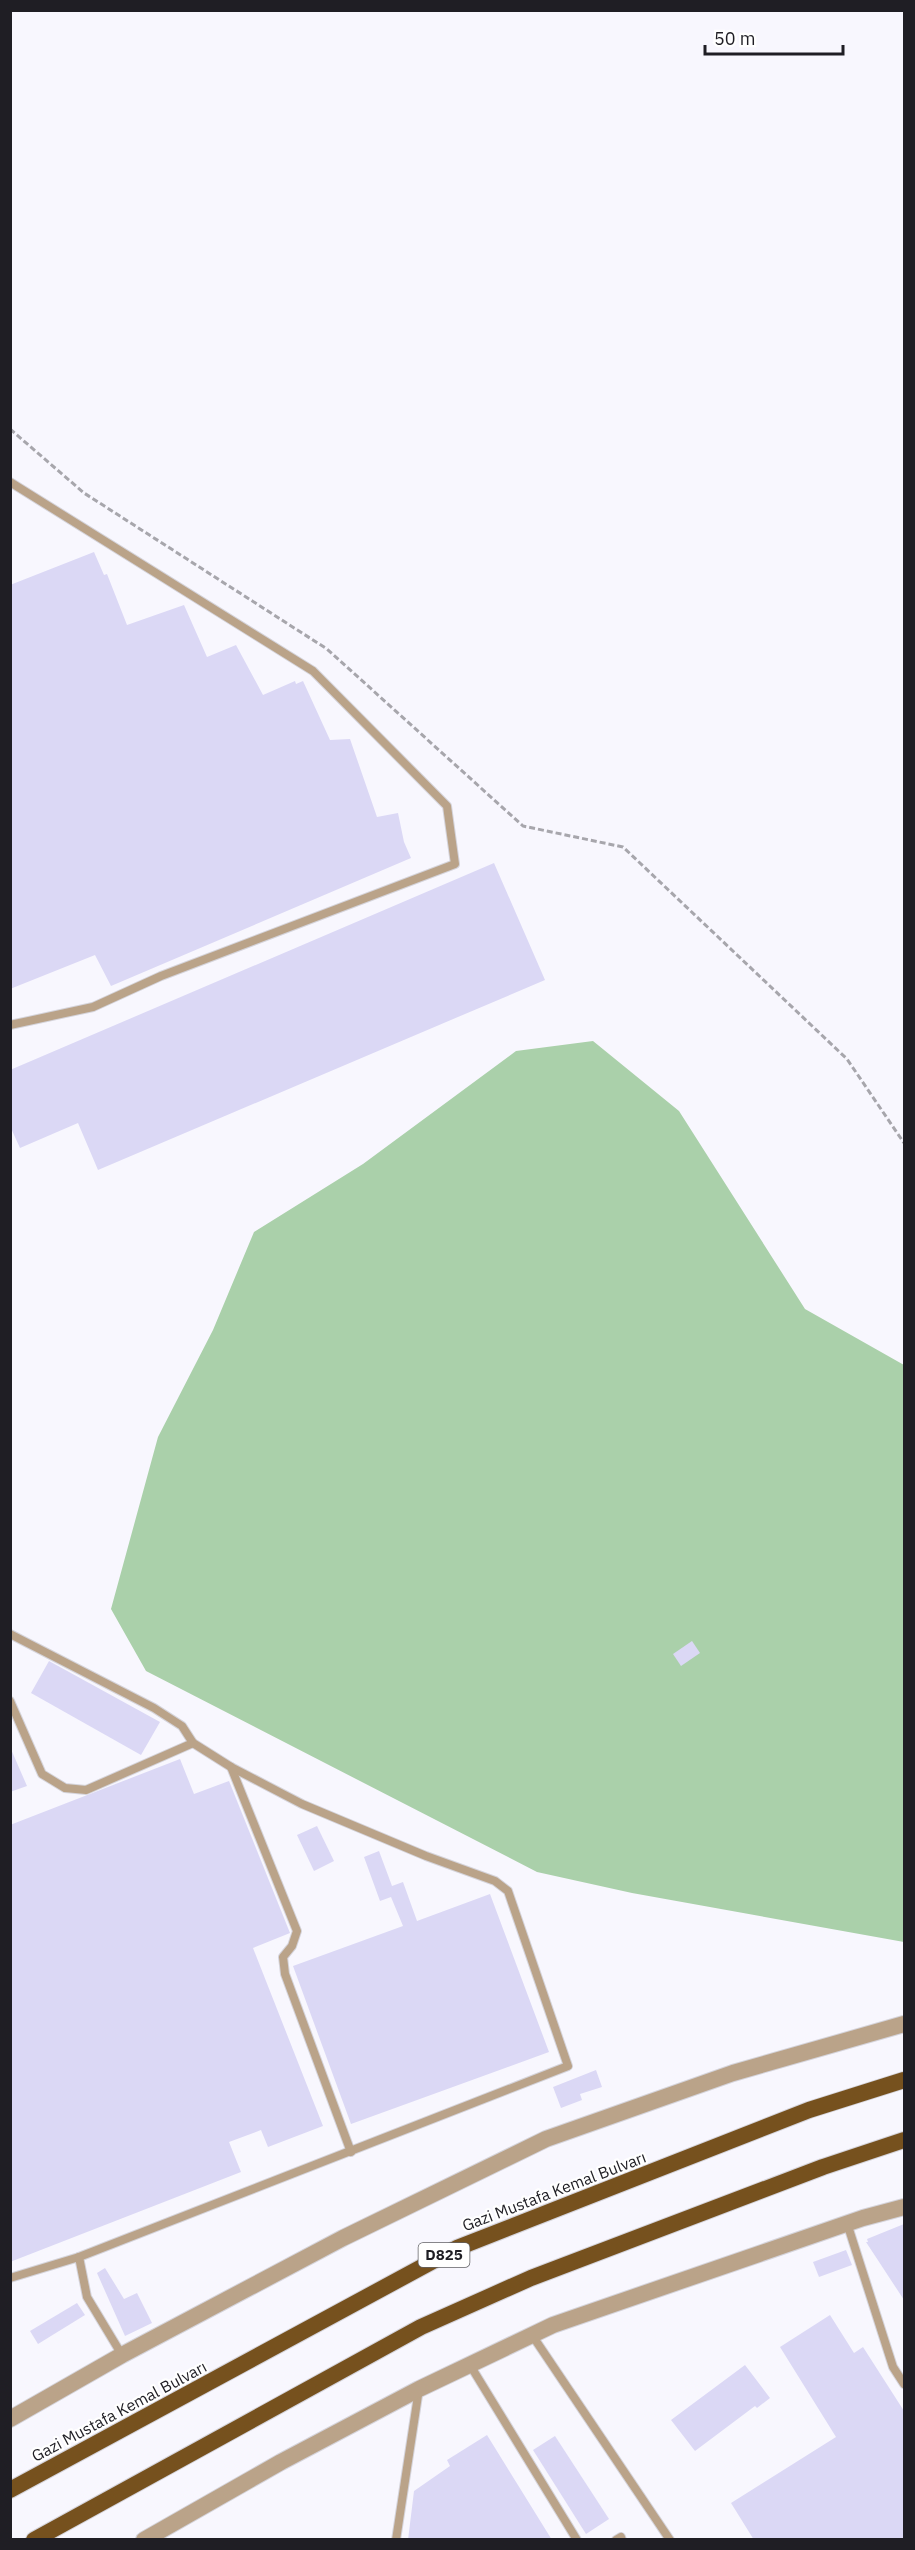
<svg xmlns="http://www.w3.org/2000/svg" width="915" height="2550" font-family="'IBM Plex Sans',sans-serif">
<rect width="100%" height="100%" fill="#f8f7fe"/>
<polygon fill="#aad0aa" points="593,1041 679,1111 805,1309 904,1365 904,1942 632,1893 537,1872 146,1671 111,1609 158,1437 213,1330 254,1232 363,1164 516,1051"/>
<g fill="#dbd8f5">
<polygon points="94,552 104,575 107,574 127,625 184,605 207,657 236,645 263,695 295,681 296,684 303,681 330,740 350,739 377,817 398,813 404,842 411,858 111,986 95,955 10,989 10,585"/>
<polygon points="494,863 545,980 98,1170 78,1123 20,1148 10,1126 10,1070"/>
<polygon points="692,1641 700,1653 681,1666 673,1654"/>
<polygon points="49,1661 160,1722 141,1755 31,1693"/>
<polygon points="10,1747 27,1786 10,1792"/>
<polygon points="180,1759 194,1794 229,1781 290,1933 253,1948 323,2126 268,2147 261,2130 229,2142 241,2172 10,2262 10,1825"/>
<polygon points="317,1826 334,1861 314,1871 297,1835"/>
<polygon points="379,1851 392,1886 403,1882 417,1921 490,1894 549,2052 351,2124 293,1966 403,1926 391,1897 380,1901 364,1857"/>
<polygon points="596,2070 602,2087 580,2094 582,2100 561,2108 553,2087"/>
<polygon points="904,2224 904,2300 866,2242 868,2242 867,2239"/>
<polygon points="846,2250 852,2265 819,2277 813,2262"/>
<polygon points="105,2268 124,2299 137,2293 152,2323 125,2336 97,2273"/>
<polygon points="77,2303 85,2315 38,2344 30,2331"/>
<polygon points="830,2315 854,2353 863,2347 904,2411 904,2540 754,2540 731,2503 836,2437 780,2347"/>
<polygon points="745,2365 770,2398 757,2408 755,2406 695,2451 671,2420"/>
<polygon points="487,2435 552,2540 408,2540 414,2491 450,2466 447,2460"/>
<polygon points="555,2436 609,2519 586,2534 533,2450"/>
</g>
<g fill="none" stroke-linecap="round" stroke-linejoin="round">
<g stroke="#d5d4db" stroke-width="10">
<g id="service">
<polyline points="10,482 313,671 447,806 455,864 161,976 93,1007 10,1025"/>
<polyline points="10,1634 154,1708 182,1726 193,1743 231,1767 302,1804 426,1856 495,1881 508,1891 568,2066 79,2257 10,2278"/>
<polyline points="10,1701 42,1774 65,1788 86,1790 193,1743"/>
<polyline points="231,1767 297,1931 292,1946 283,1957 285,1974 351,2152"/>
<polyline points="847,2223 893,2367 904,2384"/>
<polyline points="79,2257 87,2297 122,2355"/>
<polyline points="532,2335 670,2540"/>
<polyline points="470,2365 577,2540"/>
<polyline points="396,2540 419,2389"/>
<polyline points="616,2540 621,2537 622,2540"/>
</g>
</g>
<g stroke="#d5d4db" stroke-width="18">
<g id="tertiary">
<polyline points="10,2419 122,2355 343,2238 546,2139 733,2073 904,2024"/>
<polyline points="144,2540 281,2462 419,2389 553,2325 863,2218 904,2207"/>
</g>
</g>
<g stroke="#d5d4db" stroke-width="18">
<g id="trunk">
<polyline points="10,2490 457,2248 809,2110 904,2080"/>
<polyline points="34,2540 421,2327 531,2278 823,2167 904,2140"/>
</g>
</g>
<polyline stroke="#a7a6ac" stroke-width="3" stroke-dasharray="6 3" stroke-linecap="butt" points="10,429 84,493 327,649 523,826 623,847 847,1059 904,1143"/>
<use href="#service" stroke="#baa389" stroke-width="8"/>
<use href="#tertiary" stroke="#baa389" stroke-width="16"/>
<use href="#trunk" stroke="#76511e" stroke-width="16"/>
</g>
<g text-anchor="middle" stroke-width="4.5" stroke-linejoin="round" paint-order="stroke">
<rect fill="#fff" stroke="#626266" stroke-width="1.5" x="418.5" y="2243" width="51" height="24" rx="4.5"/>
<g font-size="15" font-weight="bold" fill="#1f1e24">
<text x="444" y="2260">D825</text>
</g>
<g font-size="16" fill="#1f1e24" stroke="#fff">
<text transform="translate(554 2191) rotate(-21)" y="6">Gazi Mustafa Kemal Bulvarı</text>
<text transform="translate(119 2411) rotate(-28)" y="6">Gazi Mustafa Kemal Bulvarı</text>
</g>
</g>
<rect width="915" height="2550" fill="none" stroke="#1f1e24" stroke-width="24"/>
<path d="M705 45v9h138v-9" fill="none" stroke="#1f1e24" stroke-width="3"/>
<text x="714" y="45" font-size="18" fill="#1f1e24" stroke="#ffffff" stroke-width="4.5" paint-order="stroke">50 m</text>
</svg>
